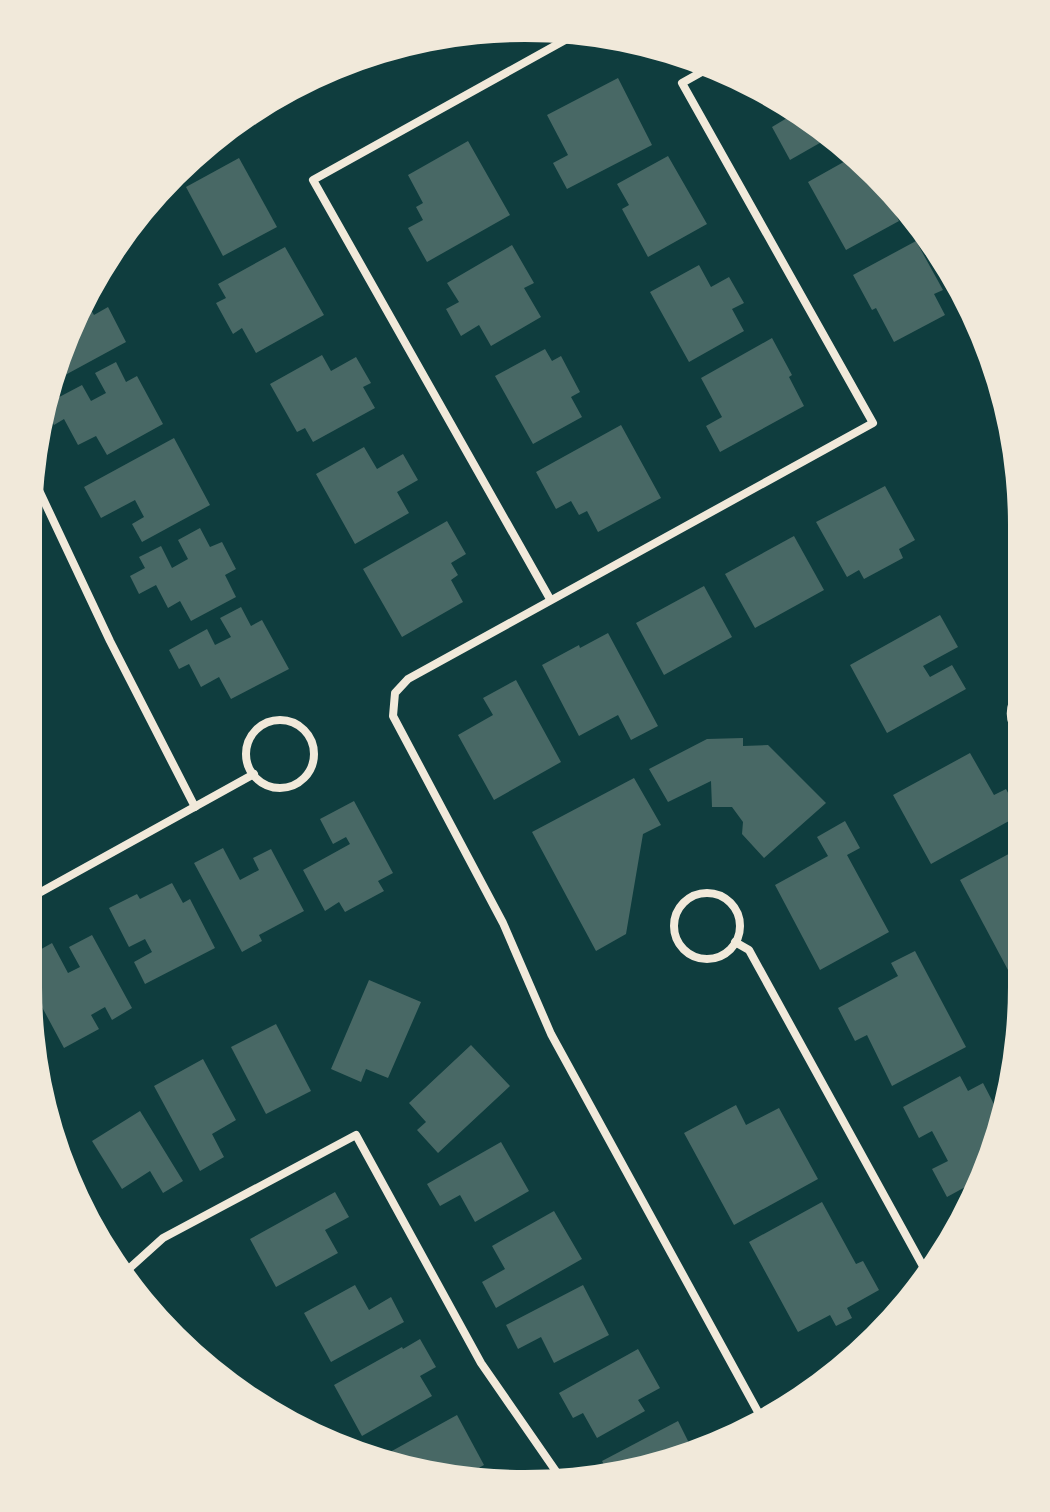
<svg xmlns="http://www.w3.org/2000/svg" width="1050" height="1512" font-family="Signika,sans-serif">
<rect width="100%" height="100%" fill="#0f3d3e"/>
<g fill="#486865">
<polygon points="618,78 652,145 567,189 553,163 568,155 547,115"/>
<polygon points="792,115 825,140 790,160 772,127"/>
<polygon points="468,141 510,215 427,262 408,228 423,220 416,207 423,203 408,175"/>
<polygon points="668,156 707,224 648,257 622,209 629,205 617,184"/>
<polygon points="239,158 277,227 223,256 186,187"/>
<polygon points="849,159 895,194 900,203 892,207 899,221 846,250 808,182"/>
<polygon points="916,241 943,290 934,294 945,315 894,342 876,308 872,310 853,275"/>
<polygon points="512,245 534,283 524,288 541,317 491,346 479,325 461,336 446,309 459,302 447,283"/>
<polygon points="285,247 324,315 256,353 242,328 233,334 216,303 226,298 218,284"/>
<polygon points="699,265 711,287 729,277 744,303 732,309 744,331 689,362 650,292"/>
<polygon points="92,284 98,296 86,302 94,315 108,307 126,342 56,380"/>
<polygon points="772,338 792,375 789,377 804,406 720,452 706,426 722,417 701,378"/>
<polygon points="545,349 552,361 561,356 580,392 571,397 582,417 533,444 495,376"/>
<polygon points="322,355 331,371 356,357 371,383 363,387 375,408 313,442 305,428 297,432 270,384"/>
<polygon points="116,362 126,382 137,376 163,424 107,455 96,436 78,445 64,419 54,425 45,409 46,404 82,385 91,401 106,393 95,373"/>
<polygon points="621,425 661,498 598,532 587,511 579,515 571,501 556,509 536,472"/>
<polygon points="174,438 210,505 142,542 132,524 144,517 135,500 101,518 84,487"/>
<polygon points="364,447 377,469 403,454 418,480 397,492 409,513 355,544 316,474"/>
<polygon points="885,486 915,540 899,549 903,558 864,579 859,570 847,577 816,522"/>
<polygon points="447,521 466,554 451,563 458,575 451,580 463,602 402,637 363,569"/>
<polygon points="200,528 210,547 222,542 236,569 225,575 236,597 191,621 180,601 168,608 156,585 139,594 130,576 145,568 139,557 161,546 172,568 188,559 178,540"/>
<polygon points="794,536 824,590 755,628 725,574"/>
<polygon points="704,586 732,637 664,675 636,623"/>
<polygon points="241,607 251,626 262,620 289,669 231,699 219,677 201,687 189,664 179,669 169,650 207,629 215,645 231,637 220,618"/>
<polygon points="940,615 958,647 923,666 930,677 952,665 966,689 887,733 850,665"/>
<polygon points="608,633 658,726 631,740 618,715 579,736 542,665 579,645 580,648"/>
<polygon points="516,680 561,762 494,800 458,735 493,715 483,698"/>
<polygon points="743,738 743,746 768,745 826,803 764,858 742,834 743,822 732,807 712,807 711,781 668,802 649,769 707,739"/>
<polygon points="970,753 994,795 1006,789 1020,815 931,864 893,795"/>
<polygon points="634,778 661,825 643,834 626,934 596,951 532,832"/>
<polygon points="354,801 393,873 378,881 384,891 345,912 339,902 325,911 303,870 350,844 346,837 333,844 320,819"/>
<polygon points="845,821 860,848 847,855 889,932 820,970 775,885 828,856 817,837"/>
<polygon points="223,848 240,880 259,870 253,858 271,849 304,911 259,935 262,941 242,952 194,863"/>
<polygon points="1020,848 1021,964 1008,970 960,880"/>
<polygon points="172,883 183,903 190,899 215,948 145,984 134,962 152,952 145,939 129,947 109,908 137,894 140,899"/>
<polygon points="92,935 132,1008 112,1020 105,1007 91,1015 99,1029 64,1048 28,981 29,956 52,943 68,973 80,967 69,947"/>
<polygon points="915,951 966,1047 892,1086 867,1035 855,1041 838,1008 898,976 891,963"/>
<polygon points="369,980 421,1002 388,1078 366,1069 361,1082 331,1069"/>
<polygon points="276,1024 311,1091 266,1114 231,1047"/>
<polygon points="471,1045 510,1086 438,1153 417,1130 426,1122 409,1103"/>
<polygon points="203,1059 236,1120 212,1134 224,1157 200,1171 154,1086"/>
<polygon points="960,1076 968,1091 983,1083 997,1110 978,1180 947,1197 932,1169 948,1161 932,1131 919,1138 903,1107"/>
<polygon points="736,1105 746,1125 779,1108 818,1179 734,1225 684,1133"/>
<polygon points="140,1111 183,1181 163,1193 150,1171 122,1189 92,1141"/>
<polygon points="501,1142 529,1191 475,1222 460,1195 440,1206 427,1184"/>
<polygon points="335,1192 349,1217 325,1230 338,1253 276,1287 250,1239"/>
<polygon points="822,1202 856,1264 863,1261 879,1290 847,1308 852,1318 836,1326 830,1315 798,1332 749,1242"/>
<polygon points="554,1211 582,1259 496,1308 482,1282 505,1269 492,1246"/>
<polygon points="355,1285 369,1310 391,1297 404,1322 331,1362 304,1313"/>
<polygon points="583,1285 609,1335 554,1363 541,1337 518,1349 506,1325"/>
<polygon points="163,1320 206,1353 199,1362 162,1321"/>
<polygon points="420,1339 436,1367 420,1376 432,1396 362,1436 334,1385 402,1347 403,1349"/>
<polygon points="638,1349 660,1388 638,1400 645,1411 597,1438 583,1413 573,1418 559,1393"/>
<polygon points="861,1350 853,1360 829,1376 825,1369"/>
<polygon points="457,1415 484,1465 459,1479 382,1459 381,1457"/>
<polygon points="678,1421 692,1449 609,1474 602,1461"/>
</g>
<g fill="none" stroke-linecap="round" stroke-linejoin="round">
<g stroke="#f1e9da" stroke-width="8">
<polyline points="707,69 682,83 873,423 408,679 395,693 393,716 503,923 551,1034 763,1421"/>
<polyline points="37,486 110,641 195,807"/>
<polyline points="550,599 313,180 576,34"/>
<path d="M1019,690C1009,705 1007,720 1019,735"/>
<circle cx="280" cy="754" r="34"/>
<circle cx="707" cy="926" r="33"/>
<polyline points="30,898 254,774"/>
<polyline points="735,942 749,950 924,1268"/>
<polyline points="122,1275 163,1238 356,1135 481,1363 562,1480"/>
</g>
</g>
<path d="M0 0H1050V1512H0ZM525 42H525A483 483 0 0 1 1008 525V987A483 483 0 0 1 525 1470H525A483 483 0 0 1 42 987V525A483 483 0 0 1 525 42Z" fill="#f1e9da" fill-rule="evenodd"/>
</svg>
